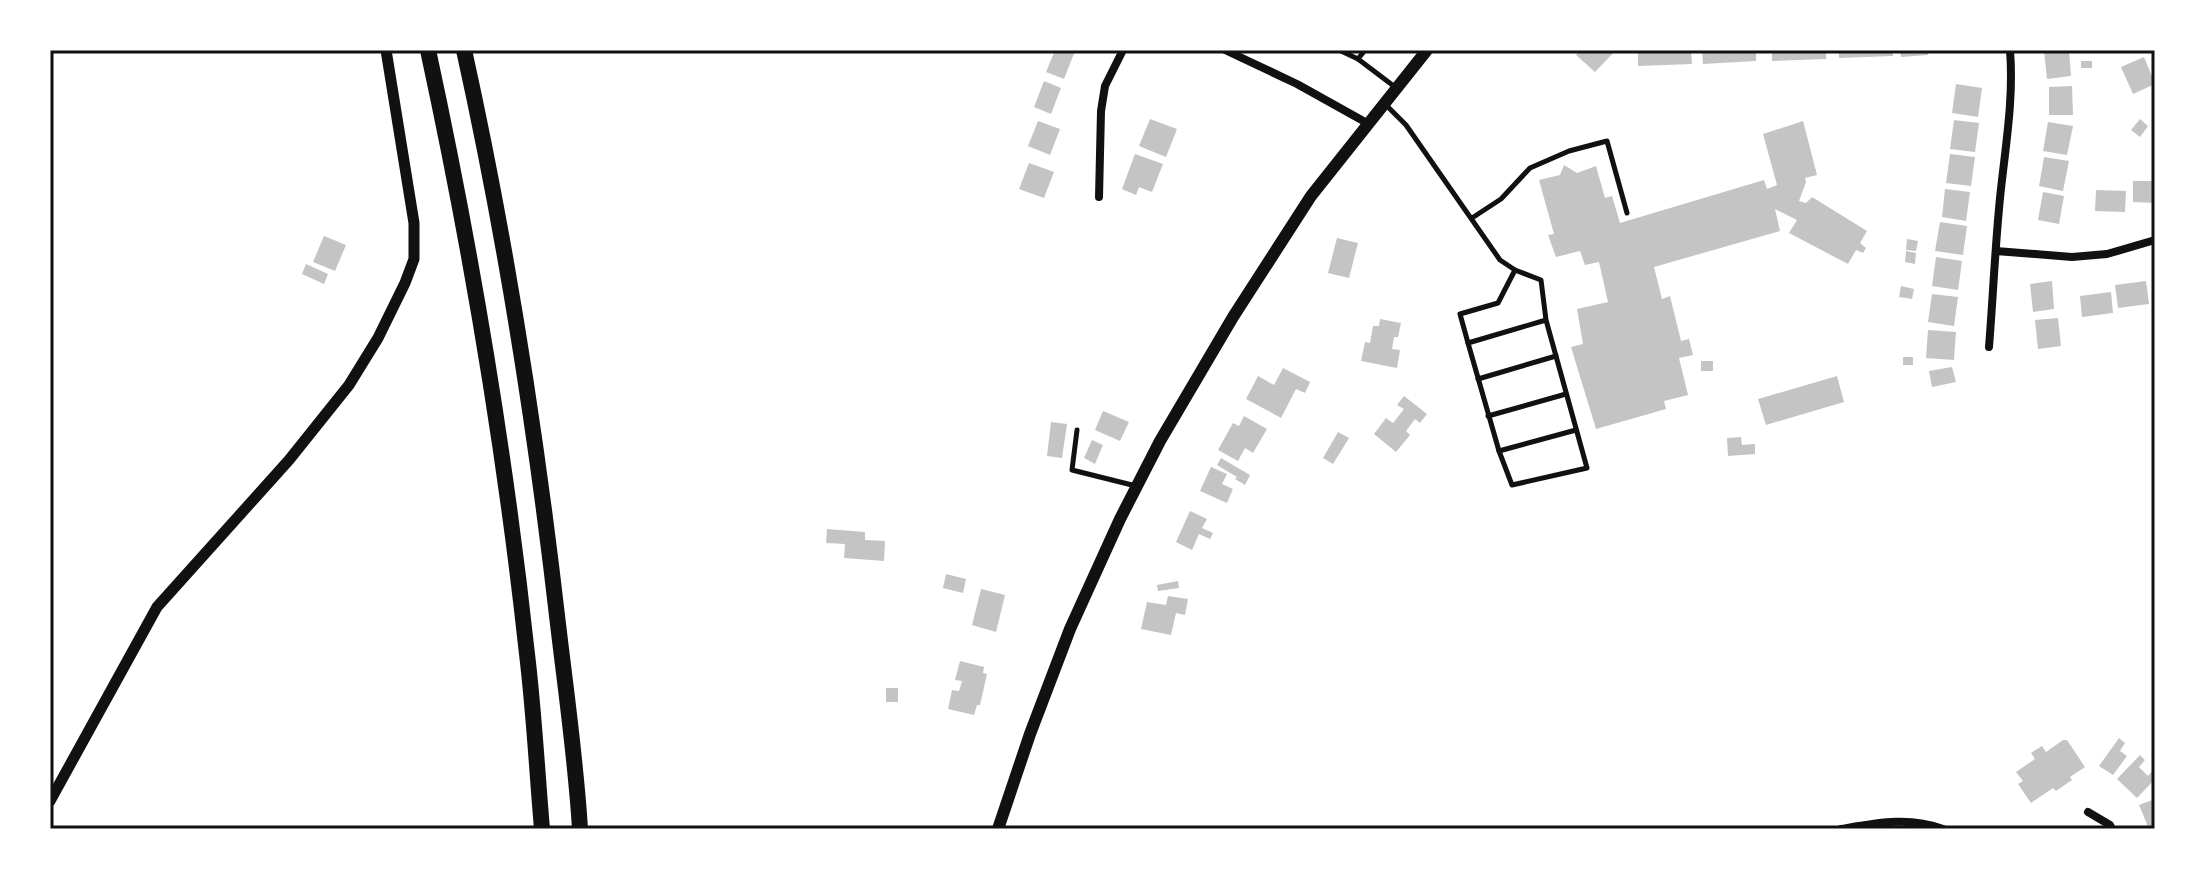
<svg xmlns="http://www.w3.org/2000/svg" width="2205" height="879" font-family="'Alegreya Sans',sans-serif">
<rect width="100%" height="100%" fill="#fff"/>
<g fill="#c4c4c4">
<polygon points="1055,50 1075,51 1064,79 1046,72"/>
<polygon points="1581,50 1616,50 1595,72 1576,55"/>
<polygon points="1638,50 1691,50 1692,64 1638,66"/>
<polygon points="1702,50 1756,50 1756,61 1703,64"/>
<polygon points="1772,50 1826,50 1826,59 1772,61"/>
<polygon points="1839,50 1893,50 1893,56 1839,58"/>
<polygon points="1900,50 1928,50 1928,55 1901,57"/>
<polygon points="2069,50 2071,76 2047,79 2044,51"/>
<polygon points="2144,57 2155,84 2133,94 2121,67"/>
<rect x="2081" y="61" width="11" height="7"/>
<polygon points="1044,81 1061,88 1051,114 1034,107"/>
<polygon points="1956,84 1982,88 1978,117 1952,113"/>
<polygon points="2072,86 2073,115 2049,115 2049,87"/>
<polygon points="1150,119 1177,129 1166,157 1139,146"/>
<polygon points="2140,119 2148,126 2140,137 2131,130"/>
<polygon points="1954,120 1979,123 1975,152 1950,149"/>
<polygon points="1038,121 1060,129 1050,155 1028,146"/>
<polygon points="1803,121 1817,175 1805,178 1806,182 1799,201 1806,203 1812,197 1867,231 1860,243 1866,248 1863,253 1856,250 1848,264 1789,233 1797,220 1775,209 1780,231 1654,267 1662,299 1670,296 1681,341 1689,339 1693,355 1679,358 1688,395 1664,401 1666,409 1596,429 1571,347 1583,344 1577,309 1608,302 1599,262 1585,265 1580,251 1556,257 1548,235 1554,234 1539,180 1560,175 1564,165 1577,173 1596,166 1605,198 1612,196 1620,223 1764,180 1767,189 1777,185 1763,134"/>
<polygon points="2048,122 2073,126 2067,155 2043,151"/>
<polygon points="1135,154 1163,164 1152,192 1139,187 1136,195 1122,189"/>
<polygon points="1950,154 1975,157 1971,186 1946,183"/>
<polygon points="2044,157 2069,161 2063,191 2039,186"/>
<polygon points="1029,163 1054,172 1044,198 1019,189"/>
<polygon points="2133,181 2155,181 2155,203 2133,202"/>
<polygon points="1945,189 1970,192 1966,221 1942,217"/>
<polygon points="2096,190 2126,191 2125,212 2095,211"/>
<polygon points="2043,192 2064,196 2059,224 2038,220"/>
<polygon points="1940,222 1967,226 1963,255 1935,251"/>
<polygon points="324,236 346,245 335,271 313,262"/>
<polygon points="1337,238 1358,243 1349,278 1328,273"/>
<polygon points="1907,239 1918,241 1916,251 1906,250"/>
<polygon points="1906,251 1916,253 1915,264 1905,262"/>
<polygon points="1936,257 1962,261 1958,290 1932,286"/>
<polygon points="306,264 328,274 324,284 302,274"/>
<polygon points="2052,281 2054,309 2033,312 2030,284"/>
<polygon points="2146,281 2149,304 2118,308 2115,285"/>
<polygon points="1901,286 1914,289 1912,299 1899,297"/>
<polygon points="2111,292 2113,313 2082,317 2080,296"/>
<polygon points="1932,294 1958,297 1954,326 1928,322"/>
<polygon points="2058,318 2061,346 2038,349 2035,320"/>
<polygon points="1380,319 1401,323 1398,337 1394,337 1392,349 1400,350 1397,368 1361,361 1365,342 1370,343 1373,326 1379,326"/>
<polygon points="1928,330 1956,332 1954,360 1926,358"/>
<rect x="1903" y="357" width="10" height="8"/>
<rect x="1701" y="361" width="12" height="10"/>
<polygon points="1952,367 1956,382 1932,387 1929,371"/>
<polygon points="1283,368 1310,382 1305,393 1296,389 1281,418 1246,399 1258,376 1274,385"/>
<polygon points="1837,376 1844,402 1766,425 1758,399"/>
<polygon points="1404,396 1427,414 1420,423 1415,419 1406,431 1410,435 1396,452 1374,434 1386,418 1393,423 1404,409 1397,405"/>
<polygon points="1103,411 1129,422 1120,441 1095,430"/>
<polygon points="1244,416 1267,429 1253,453 1245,448 1238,461 1218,450 1233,423 1239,426"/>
<polygon points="1051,422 1067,424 1062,458 1047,456"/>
<polygon points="1338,432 1349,438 1333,464 1323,458"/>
<polygon points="1741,437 1742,445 1755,444 1755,454 1728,456 1727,438"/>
<polygon points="1092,440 1103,445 1095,464 1084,458"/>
<polygon points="1221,458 1250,475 1245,485 1235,479 1237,477 1217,465"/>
<polygon points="1211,467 1227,474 1222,484 1233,489 1227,503 1200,491"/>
<polygon points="1190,511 1207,519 1202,528 1213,533 1210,539 1199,534 1192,550 1176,542"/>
<polygon points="827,529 865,532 865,540 885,541 884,561 844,558 845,544 826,543"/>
<polygon points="946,574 966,579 963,593 943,588"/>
<polygon points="1178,581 1179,588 1158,591 1157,585"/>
<polygon points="981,589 1005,595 996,632 972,625"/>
<polygon points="1168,596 1188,599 1185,615 1176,613 1171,635 1141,629 1147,602 1166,605"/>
<polygon points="960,661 984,667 983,673 987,674 980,705 977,705 974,715 948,709 952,690 959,691 962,681 955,680"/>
<rect x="886" y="688" width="12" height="14"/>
<polygon points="2119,738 2125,743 2120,751 2127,756 2113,775 2099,766"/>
<polygon points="2063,740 2067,740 2085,767 2070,777 2072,780 2056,791 2053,788 2031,803 2018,784 2023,781 2016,772 2035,759 2031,753 2042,746 2046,752"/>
<polygon points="2140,755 2145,760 2139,767 2148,776 2155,768 2155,779 2137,798 2117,779"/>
<polygon points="2155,799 2155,829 2149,829 2139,805"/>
</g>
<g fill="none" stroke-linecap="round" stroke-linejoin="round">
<g stroke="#111" stroke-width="5">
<polyline points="1339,50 1358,59"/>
<polyline points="1365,50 1358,59 1395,87"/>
<polyline points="1384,103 1406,125 1500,260 1515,270 1541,280 1546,320 1587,468 1512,485 1499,451 1468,343 1546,320"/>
<polyline points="1472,218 1501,199 1530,168 1569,151 1607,141 1627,213"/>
<polyline points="1468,343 1460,314 1498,303 1515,270"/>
<polyline points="1478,379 1556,356"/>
<polyline points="1488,416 1566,394"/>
<polyline points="1077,430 1072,470 1136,486"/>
<polyline points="1499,451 1576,430"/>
</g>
<g stroke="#111" stroke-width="8">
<polyline points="1225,50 1297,84 1367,123"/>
<polyline points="1099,197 1101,111 1105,86 1123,50"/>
<polyline points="1996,251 2072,257 2107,254 2155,240"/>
<path d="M1989,347C1993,297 1995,248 2000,198C2005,149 2014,100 2010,50"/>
<polyline points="2088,812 2110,825 2112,829"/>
<path d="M1841,829C1876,823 1909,816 1943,829"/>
</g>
<polyline stroke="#111" stroke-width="11" points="50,801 157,607 289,460 349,385 378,338 405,283 414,259 414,223 386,50"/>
<polyline stroke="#111" stroke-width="12" points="998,829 1030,734 1070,629 1120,519 1160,441 1233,317 1311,196 1427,50"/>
<g stroke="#111" stroke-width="16">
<path d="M428,50C471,249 505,451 527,654C534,712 537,771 542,829"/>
<path d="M464,50C506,240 536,431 558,624C566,692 576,761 580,829"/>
</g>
</g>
<rect width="2205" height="879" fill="none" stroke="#ffffff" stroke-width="104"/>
<rect x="52" y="52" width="2101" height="775" fill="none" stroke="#111" stroke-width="3"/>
</svg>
